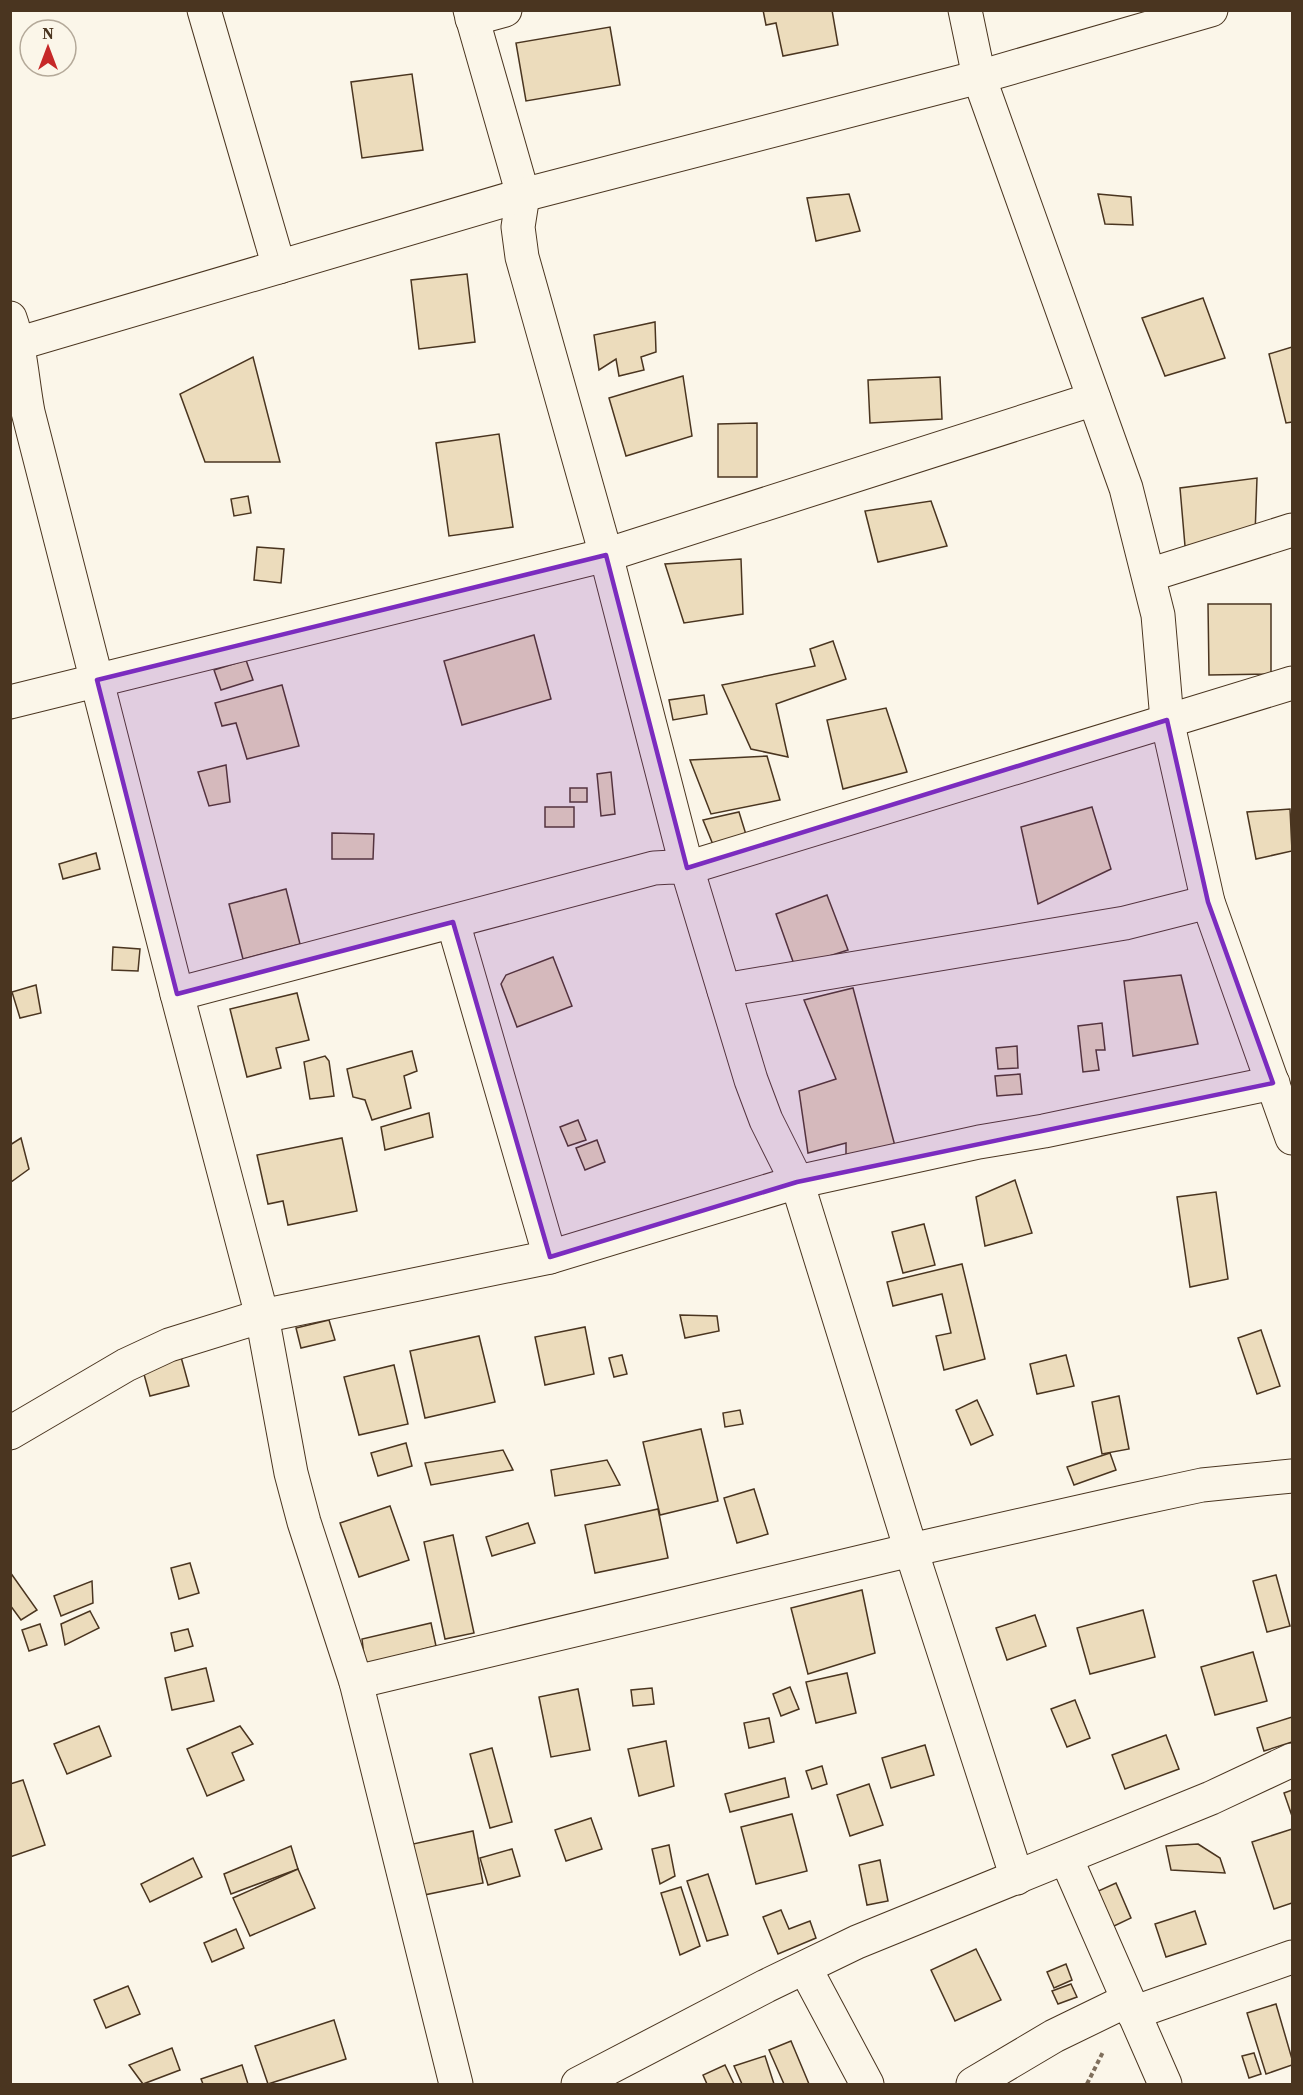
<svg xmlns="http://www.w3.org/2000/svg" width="1303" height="2095" font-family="'Source Serif 4',serif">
<rect width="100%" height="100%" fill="#fbf6e9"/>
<g fill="#ecdcbc" stroke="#4a3520" stroke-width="1.5">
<polygon points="763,10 832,10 838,45 783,56 776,23 766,25"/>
<polygon points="610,27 620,85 526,101 516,43"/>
<polygon points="412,74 423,150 362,158 351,82"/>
<polygon points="849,194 860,231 816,241 807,198"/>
<polygon points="1098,194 1131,197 1133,225 1105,224"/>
<polygon points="467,274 475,342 419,349 411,280"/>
<polygon points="1203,298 1225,358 1165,376 1142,318"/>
<polygon points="655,322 656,352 641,357 644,370 619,376 616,359 599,370 594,335"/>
<polygon points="1292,347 1292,422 1286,423 1269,354"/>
<polygon points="253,357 280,462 205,462 180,394"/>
<polygon points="683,376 692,436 626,456 609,398"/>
<polygon points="940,377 942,419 870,423 868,380"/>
<polygon points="757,423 757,477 718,477 718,424"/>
<polygon points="499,434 513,527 449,536 436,443"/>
<polygon points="1257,478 1255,535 1185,546 1180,488"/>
<polygon points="248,496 251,513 234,516 231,499"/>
<polygon points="931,501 947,546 878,562 865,511"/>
<polygon points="257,547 284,549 281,583 254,580"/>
<polygon points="741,559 743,614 684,623 665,564"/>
<polygon points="1208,604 1271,604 1271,674 1209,675"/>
<polygon points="534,635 551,699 462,725 444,661"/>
<polygon points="833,641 846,679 776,704 788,757 751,749 722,685 815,666 810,649"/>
<polygon points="246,660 253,680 221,690 214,670"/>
<polygon points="282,685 299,746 247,759 236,723 222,726 215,703"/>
<polygon points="704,695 707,714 673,720 669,700"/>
<polygon points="886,708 907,772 843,789 827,720"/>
<polygon points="767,756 780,800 711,814 690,760"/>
<polygon points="226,765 230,802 209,806 198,772"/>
<polygon points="611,772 615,814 601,816 597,774"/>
<rect x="570" y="788" width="17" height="14"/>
<rect x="545" y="807" width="29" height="20"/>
<polygon points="1092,807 1111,869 1038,904 1021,827"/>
<polygon points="1290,809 1292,851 1256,859 1247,812"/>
<polygon points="739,812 748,841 716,852 703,820"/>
<polygon points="332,833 374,834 373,859 332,859"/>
<polygon points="96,853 100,869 63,879 59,864"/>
<polygon points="286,889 300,944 243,959 229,904"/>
<polygon points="827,895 848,950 795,967 776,914"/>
<polygon points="113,947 140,949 138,971 112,970"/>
<polygon points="553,957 572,1006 517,1027 501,984 506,975"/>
<polygon points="1181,975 1198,1044 1133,1056 1124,981"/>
<polygon points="36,985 41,1013 20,1018 12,992"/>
<polygon points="853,988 895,1146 846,1160 846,1143 808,1153 799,1091 836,1079 804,1000"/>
<polygon points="297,993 309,1040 276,1048 281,1068 247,1077 230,1009"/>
<polygon points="1102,1023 1105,1050 1096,1050 1099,1070 1083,1072 1078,1026"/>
<polygon points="1017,1046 1018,1068 998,1069 996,1048"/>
<polygon points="412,1051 417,1071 404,1076 411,1108 372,1120 365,1100 353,1097 347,1069"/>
<polygon points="325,1056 329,1061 334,1096 310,1099 304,1062"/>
<polygon points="1020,1074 1022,1094 997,1096 995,1076"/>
<polygon points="429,1113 433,1137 385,1150 381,1127"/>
<polygon points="578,1120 586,1140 568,1146 560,1127"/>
<polygon points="21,1138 29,1169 11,1182 10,1145"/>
<polygon points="342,1138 357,1211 288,1225 283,1201 268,1204 257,1155"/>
<polygon points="597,1140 605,1162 585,1170 576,1148"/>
<polygon points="1015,1180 1032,1233 985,1246 976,1197"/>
<polygon points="1216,1192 1228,1279 1190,1287 1177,1197"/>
<polygon points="924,1224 935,1265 903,1273 892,1232"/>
<polygon points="962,1264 985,1359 944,1370 936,1336 951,1333 942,1294 893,1306 887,1282"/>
<polygon points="680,1315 717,1316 719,1331 685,1338"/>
<polygon points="329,1320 335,1340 301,1348 296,1328"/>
<polygon points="585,1327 594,1374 545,1385 535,1337"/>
<polygon points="1261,1330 1280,1386 1257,1394 1238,1338"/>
<polygon points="479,1336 495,1402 425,1418 410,1351"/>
<polygon points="622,1355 627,1374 614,1377 609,1358"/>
<polygon points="1066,1355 1074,1386 1037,1394 1030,1364"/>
<polygon points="181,1357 189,1386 150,1396 142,1367"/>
<polygon points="394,1365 408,1424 359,1435 344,1377"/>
<polygon points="1119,1396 1129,1449 1102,1454 1092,1402"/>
<polygon points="977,1400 993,1435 971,1445 956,1410"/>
<polygon points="740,1410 743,1424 725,1427 723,1413"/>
<polygon points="701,1429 718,1501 660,1515 643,1442"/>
<polygon points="406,1443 412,1466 378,1476 371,1453"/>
<polygon points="503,1450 513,1470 431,1485 425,1463"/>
<polygon points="1110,1453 1116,1470 1074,1485 1067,1467"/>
<polygon points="607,1460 620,1485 555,1496 551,1470"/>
<polygon points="754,1489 768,1534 737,1543 724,1498"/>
<polygon points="390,1506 409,1560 359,1577 340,1523"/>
<polygon points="658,1509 668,1558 595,1573 585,1525"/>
<polygon points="528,1523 535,1543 492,1556 486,1537"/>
<polygon points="453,1535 474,1633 445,1639 424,1542"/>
<polygon points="190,1563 199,1593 179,1599 171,1568"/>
<polygon points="10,1572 37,1610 21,1620 10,1605"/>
<polygon points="1276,1575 1290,1626 1267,1632 1253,1581"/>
<polygon points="92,1581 93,1603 61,1616 54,1596"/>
<polygon points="862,1590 875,1653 808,1674 791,1608"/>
<polygon points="1143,1610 1155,1657 1090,1674 1077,1628"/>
<polygon points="90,1611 99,1628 65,1645 61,1624"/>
<polygon points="1035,1615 1046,1646 1007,1660 996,1628"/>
<polygon points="431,1623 436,1646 365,1664 362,1639"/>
<polygon points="40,1624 47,1645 29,1651 22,1630"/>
<polygon points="188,1629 193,1646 175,1651 171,1633"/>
<polygon points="1253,1652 1267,1701 1215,1715 1201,1667"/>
<polygon points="206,1668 214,1701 172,1710 165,1678"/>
<polygon points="847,1673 856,1713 816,1723 806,1682"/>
<polygon points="790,1687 799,1709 781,1716 773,1694"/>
<polygon points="652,1688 654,1704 633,1706 631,1690"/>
<polygon points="578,1689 590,1750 551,1757 539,1697"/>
<polygon points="1075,1700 1090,1738 1067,1747 1051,1709"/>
<polygon points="1292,1717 1292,1742 1264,1751 1257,1728"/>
<polygon points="769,1718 774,1742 749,1748 744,1723"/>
<polygon points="99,1726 111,1756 67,1774 54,1744"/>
<polygon points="240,1726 253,1744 232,1753 244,1780 207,1796 187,1749"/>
<polygon points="1166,1735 1179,1769 1125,1789 1112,1755"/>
<polygon points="666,1741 674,1786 639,1796 628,1749"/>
<polygon points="925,1745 934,1775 891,1788 882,1758"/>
<polygon points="492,1748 512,1822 490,1828 470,1754"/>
<polygon points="822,1766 827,1784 812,1789 806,1771"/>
<polygon points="785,1778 789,1797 730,1812 725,1794"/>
<polygon points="23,1780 45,1845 10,1857 10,1784"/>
<polygon points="869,1784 883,1825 850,1836 837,1795"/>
<polygon points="1292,1790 1292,1816 1284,1793"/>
<polygon points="792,1814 807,1871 756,1884 741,1827"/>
<polygon points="591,1818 602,1849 566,1861 555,1830"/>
<polygon points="1292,1829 1292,1903 1274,1909 1252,1842"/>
<polygon points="473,1831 483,1883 424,1895 413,1844"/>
<polygon points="1198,1844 1220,1858 1225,1873 1171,1870 1166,1846"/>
<polygon points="669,1845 675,1876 660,1884 652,1849"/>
<polygon points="291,1846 298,1869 231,1894 224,1874"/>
<polygon points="512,1849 520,1876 488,1885 480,1858"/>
<polygon points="193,1858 202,1877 150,1902 141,1884"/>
<polygon points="880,1860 888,1901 867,1905 859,1865"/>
<polygon points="298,1869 315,1908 250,1936 233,1898"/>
<polygon points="708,1874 728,1935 707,1941 687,1881"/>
<polygon points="1116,1883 1131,1918 1112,1927 1096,1892"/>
<polygon points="681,1887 700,1946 680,1955 661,1893"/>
<polygon points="781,1910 789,1929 810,1921 816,1938 778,1954 763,1917"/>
<polygon points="1195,1911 1206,1944 1166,1957 1155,1924"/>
<polygon points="236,1929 244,1948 212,1962 204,1943"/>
<polygon points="976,1949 1001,2000 955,2021 931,1970"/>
<polygon points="1066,1964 1072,1980 1054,1988 1047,1972"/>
<polygon points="1071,1984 1077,1997 1058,2004 1052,1991"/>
<polygon points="128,1986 140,2014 106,2028 94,2000"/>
<polygon points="1276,2004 1292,2059 1292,2065 1266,2074 1247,2013"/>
<polygon points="334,2020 346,2059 268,2084 255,2046"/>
<polygon points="791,2041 809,2084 784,2084 769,2050"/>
<polygon points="172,2048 180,2070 143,2084 129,2065"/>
<polygon points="1254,2053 1261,2074 1249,2078 1242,2056"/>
<polygon points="765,2056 774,2084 742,2084 734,2066"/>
<polygon points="242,2065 248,2084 203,2084 201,2079"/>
<polygon points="725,2065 734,2084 707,2084 703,2075"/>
</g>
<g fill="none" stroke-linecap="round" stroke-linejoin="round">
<g stroke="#4a3520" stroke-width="35">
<g id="minor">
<polyline points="204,10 279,267"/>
<polyline points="470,10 523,195 518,227 522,257 606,555 687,868 751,1080 766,1120 797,1182 911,1550 1017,1878"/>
<polyline points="965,10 979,77 1126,488 1158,615 1167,720 1208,902 1292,1138"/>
<polyline points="472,19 505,10"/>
<path d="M10,318C21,349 22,380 28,412L177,994L262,1316L291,1473L304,1522L356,1682L456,2084"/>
<polyline points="10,346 523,195 979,77 1211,10"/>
<polyline points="1149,575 1292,530"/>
<polyline points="10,702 606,555 1094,399"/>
<polyline points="453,922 550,1257"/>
<polyline points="724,990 1125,923 1208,902"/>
<polyline points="177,994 654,868 673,867 687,868 1292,683"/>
<polyline points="10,1433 126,1365 169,1345 262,1316 550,1257 797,1182 979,1142 1044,1131 1273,1083"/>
<polyline points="356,1682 911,1550 1123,1502 1202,1485 1292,1476"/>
<polyline points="1066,1858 1165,2084"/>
<polyline points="805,1968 867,2084"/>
<polyline points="1133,2013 1292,1957"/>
<polyline points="578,2084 766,1986 857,1942 1211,1798 1292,1760"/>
<polyline points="973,2084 1054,2036 1128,2000"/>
</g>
</g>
<polyline stroke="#7f6f5c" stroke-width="4" stroke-dasharray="4.5 3" stroke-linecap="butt" points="1087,2084 1103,2052"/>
<use href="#minor" stroke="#fbf6e9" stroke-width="33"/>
</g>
<path fill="#7b2cbf" fill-opacity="0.2" stroke="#7b2cbf" stroke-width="4.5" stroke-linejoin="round" d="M606,555L687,868L1167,720L1208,902L1273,1083L797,1182L550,1257L453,922L177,994L97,680Z"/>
<rect width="1303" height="2095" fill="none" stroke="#4a3520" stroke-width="24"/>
<g transform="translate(48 48)"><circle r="28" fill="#fbf6e9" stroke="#b4a999" stroke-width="1.5"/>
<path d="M0-4.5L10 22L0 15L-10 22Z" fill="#c62828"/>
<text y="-9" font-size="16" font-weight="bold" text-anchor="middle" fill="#4a3520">N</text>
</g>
</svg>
